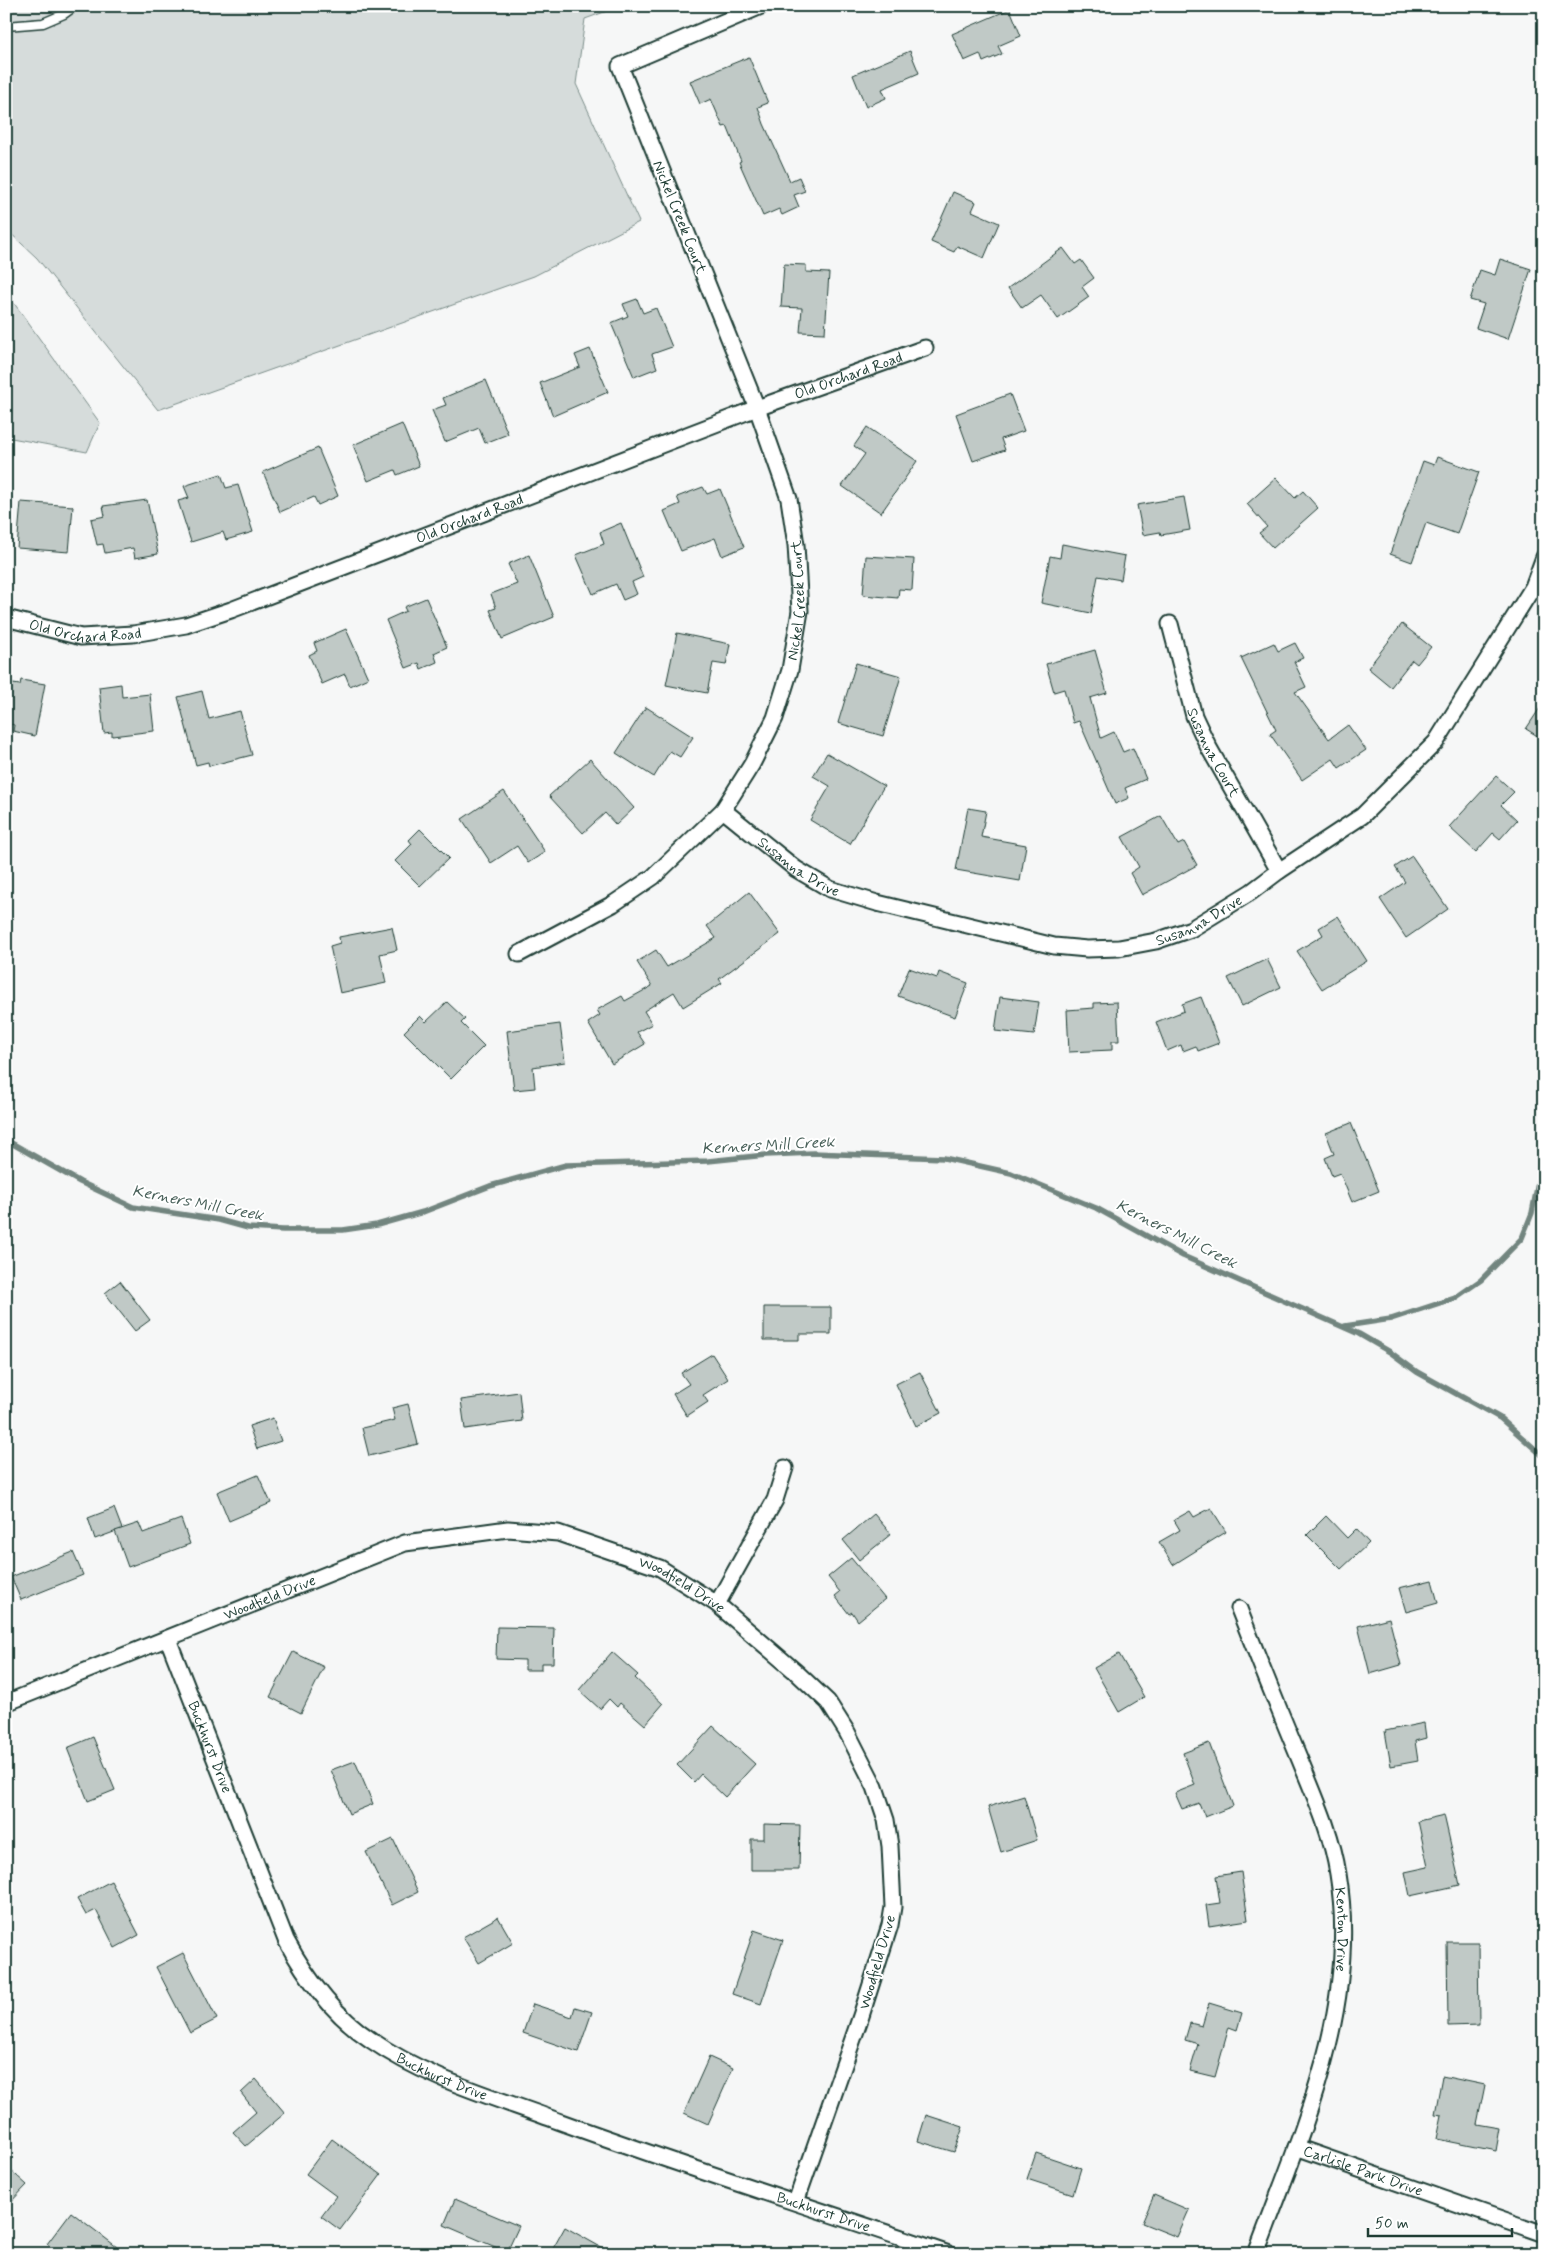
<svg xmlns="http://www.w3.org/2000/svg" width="1550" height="2260" font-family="Mynerve,sans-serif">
<rect width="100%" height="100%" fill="#f6f7f7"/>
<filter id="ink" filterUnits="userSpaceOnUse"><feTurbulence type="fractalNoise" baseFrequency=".02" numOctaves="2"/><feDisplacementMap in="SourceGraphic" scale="10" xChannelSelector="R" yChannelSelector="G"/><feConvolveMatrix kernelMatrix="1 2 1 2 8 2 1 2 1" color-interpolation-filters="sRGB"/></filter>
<g filter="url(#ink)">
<g fill="#d6dcdb" stroke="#7a8c88">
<polygon points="6,6 621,6 585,19 576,84 639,222 534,276 158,410 37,258 6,229"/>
<polygon points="6,292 100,423 87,452 6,437"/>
</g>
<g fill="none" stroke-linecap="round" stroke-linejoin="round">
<g stroke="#72857f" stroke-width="5.5">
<polyline points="6,1140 80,1182 133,1207 219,1220 248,1228 283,1230 343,1230 377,1225 423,1212 490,1186 566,1165 708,1161 766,1155 813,1153 944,1158 1011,1173 1096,1208 1183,1256 1359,1334 1390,1352 1417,1372 1500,1418 1544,1457"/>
<polyline points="1345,1326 1391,1319 1455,1298 1481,1280 1522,1238 1532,1213 1544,1152"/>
</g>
</g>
<g fill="#c0c9c6" stroke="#1f3d34">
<polygon points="1010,9 1021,36 998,46 1002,54 983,62 980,54 964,61 952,34"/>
<polygon points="910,51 919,73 882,89 886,98 866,107 853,75"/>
<polygon points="749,57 768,103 758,107 764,124 790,181 799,177 805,191 794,195 799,207 782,215 779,209 763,216 739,162 741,161 727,126 723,127 711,99 700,104 690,81"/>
<polygon points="953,192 976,202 972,211 999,223 984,258 957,246 954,252 931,242"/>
<polygon points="1063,248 1075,264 1081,260 1094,278 1082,287 1089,297 1058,319 1041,295 1022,308 1008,288"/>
<polygon points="1500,259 1531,269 1508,339 1476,328 1484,304 1470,300 1480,270 1495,275"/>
<polygon points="784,264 806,265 806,272 829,273 825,333 800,332 802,308 781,307"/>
<polygon points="637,299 643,313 656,308 672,347 652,354 657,368 634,377 611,323 628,316 623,304"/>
<polygon points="590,349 608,392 553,416 540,383 580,367 575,355"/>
<polygon points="486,380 508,434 485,443 479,428 445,442 432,410 446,405 443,398"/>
<polygon points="1010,394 1024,431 1001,439 1005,450 973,461 956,414"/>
<polygon points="402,424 419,466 397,475 395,470 368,481 353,445"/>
<polygon points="867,427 917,461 881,513 842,486 865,454 854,446"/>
<polygon points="318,448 338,496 318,505 314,497 280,512 263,472"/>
<polygon points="1437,457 1479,472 1457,534 1426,523 1412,562 1390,554 1423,461 1434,465"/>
<polygon points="221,474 226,488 238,485 253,532 226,540 223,532 191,542 178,501 189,498 184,486"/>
<polygon points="1276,478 1295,498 1303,491 1318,508 1273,548 1259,533 1267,527 1247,504"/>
<polygon points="703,487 707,494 720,489 744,547 722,556 715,538 681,551 664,511 680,504 677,497"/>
<polygon points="1184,497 1190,530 1161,535 1160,532 1143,535 1137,505"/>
<polygon points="147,500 158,554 135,558 133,548 105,553 103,544 97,545 91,519 105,516 103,506"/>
<polygon points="21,502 73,506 69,552 17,548"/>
<polygon points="621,523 643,577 632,582 637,594 623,600 616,584 593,594 576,555 604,544 600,532"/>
<polygon points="1062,544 1125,556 1121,580 1098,576 1091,613 1041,603 1050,556 1060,558"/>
<polygon points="529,555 554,617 502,639 490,610 496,608 491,594 517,584 508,564"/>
<polygon points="866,556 914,559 912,590 899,589 898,598 863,595"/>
<polygon points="426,598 447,647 434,653 437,662 421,669 419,663 406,668 386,620 406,611 404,607"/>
<polygon points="1402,624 1431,647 1417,664 1412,660 1391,687 1368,668"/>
<polygon points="346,629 368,678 350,686 345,674 322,684 309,655 317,651 314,643"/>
<polygon points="677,633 730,644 726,665 713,663 707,693 666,685"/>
<polygon points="1274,643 1278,651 1295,643 1303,658 1294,662 1306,687 1295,692 1329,739 1348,725 1366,750 1339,768 1333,759 1302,780 1270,734 1276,730 1241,658"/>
<polygon points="1095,650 1107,693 1090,698 1101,738 1114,732 1123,752 1133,748 1146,779 1125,788 1129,798 1115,804 1079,721 1073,723 1064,689 1054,692 1046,664"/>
<polygon points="856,663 901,676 883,736 838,723"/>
<polygon points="21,680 45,684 35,736 13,731 14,725 6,723 6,683 20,685"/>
<polygon points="121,684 122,697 150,694 154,731 112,736 112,732 104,733 99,687"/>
<polygon points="202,691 209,719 240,711 252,755 209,766 208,762 196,765 178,697"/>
<polygon points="1544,702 1544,740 1526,729"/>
<polygon points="646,707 693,737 680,757 670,751 654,777 616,753"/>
<polygon points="827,753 884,786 850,844 810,820 830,786 813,776"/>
<polygon points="590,759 634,808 616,825 605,813 583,833 549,796"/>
<polygon points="1496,776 1514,792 1501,805 1517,820 1500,839 1493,833 1476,852 1449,827"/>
<polygon points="504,791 545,852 528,863 517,846 491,863 462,819"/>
<polygon points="968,808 986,811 981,837 1026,845 1020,881 956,870"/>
<polygon points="1161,816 1178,845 1184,842 1197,865 1142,895 1130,873 1139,867 1122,837"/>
<polygon points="420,829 449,858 420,886 395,861 412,844 409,840"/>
<polygon points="1412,856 1448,909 1406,938 1380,899 1405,882 1395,867"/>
<polygon points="749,892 780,934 719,979 722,983 683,1007 674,992 644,1011 652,1024 637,1032 645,1044 612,1064 588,1023 600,1015 597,1010 622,996 625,1001 652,986 637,962 656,950 667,967 716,938 707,926"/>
<polygon points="1338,916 1367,961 1322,989 1297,951 1323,935 1319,928"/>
<polygon points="392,927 397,950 380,954 386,983 340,993 330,946 340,943 339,937"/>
<polygon points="1267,959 1281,987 1242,1006 1228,978"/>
<polygon points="909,968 937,978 939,972 968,983 955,1017 898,996"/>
<polygon points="1000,997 1039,1002 1034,1035 995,1031"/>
<polygon points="1201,997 1219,1043 1198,1051 1196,1046 1183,1051 1181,1045 1167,1051 1156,1022 1184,1011 1182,1004"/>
<polygon points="447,1002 465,1019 461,1023 484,1046 451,1079 404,1032 420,1016 426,1022"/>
<polygon points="1117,1002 1119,1041 1112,1041 1112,1050 1069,1052 1067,1010 1094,1008 1094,1003"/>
<polygon points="560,1024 565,1062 533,1067 535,1088 514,1090 507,1031"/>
<polygon points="1351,1123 1379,1191 1352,1202 1340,1173 1332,1176 1325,1158 1334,1154 1326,1133"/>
<polygon points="120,1281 150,1320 135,1331 105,1293"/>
<polygon points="764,1307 831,1307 831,1334 799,1334 799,1340 764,1340"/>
<polygon points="712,1354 728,1379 703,1395 708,1402 687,1416 673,1394 689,1384 681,1373"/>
<polygon points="920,1372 941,1413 916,1426 896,1384"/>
<polygon points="519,1392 522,1421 465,1429 461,1400"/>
<polygon points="408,1404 418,1444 369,1456 362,1428 395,1420 392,1408"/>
<polygon points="273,1418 281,1441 257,1449 249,1426"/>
<polygon points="258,1475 271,1503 229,1521 217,1492"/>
<polygon points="114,1508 122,1529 95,1539 88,1518"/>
<polygon points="1211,1508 1226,1532 1173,1565 1159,1542 1180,1530 1174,1520 1190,1511 1194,1517"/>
<polygon points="874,1514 891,1534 859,1560 843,1540"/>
<polygon points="1326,1516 1347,1538 1356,1529 1369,1543 1341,1569 1307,1535"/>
<polygon points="181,1519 190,1544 128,1567 115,1531 139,1523 143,1533"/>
<polygon points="73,1552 83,1575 21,1600 11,1577"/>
<polygon points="851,1558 885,1599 858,1621 852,1612 849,1614 835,1596 840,1592 828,1577"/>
<polygon points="1432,1580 1438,1603 1406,1612 1399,1588"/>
<polygon points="1389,1618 1401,1665 1370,1674 1358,1626"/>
<polygon points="497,1627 554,1628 553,1663 541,1663 541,1670 525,1670 525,1660 496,1659"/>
<polygon points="293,1652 324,1667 301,1713 270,1697"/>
<polygon points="612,1652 638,1675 635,1678 663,1704 645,1725 620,1703 617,1707 609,1699 600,1709 579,1690"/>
<polygon points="1119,1654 1144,1697 1119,1712 1094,1668"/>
<polygon points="1424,1723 1426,1738 1415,1741 1418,1761 1391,1766 1385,1731"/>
<polygon points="713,1726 755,1764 725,1797 701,1774 694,1782 677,1765"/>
<polygon points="93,1737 115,1790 88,1801 67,1748"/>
<polygon points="1209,1743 1233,1806 1205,1817 1199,1803 1182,1809 1175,1793 1195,1785 1183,1753"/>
<polygon points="355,1761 373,1804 349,1814 331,1770"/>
<polygon points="1024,1796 1037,1840 1001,1852 988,1807"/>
<polygon points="1444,1815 1460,1885 1410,1896 1405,1872 1428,1867 1418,1821"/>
<polygon points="764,1824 800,1825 799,1870 751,1870 751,1839 764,1839"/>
<polygon points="393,1839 418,1892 392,1905 366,1852"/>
<polygon points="1241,1872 1248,1920 1209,1926 1206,1905 1220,1903 1216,1876"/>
<polygon points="111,1881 139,1935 115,1948 96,1910 86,1915 77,1899"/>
<polygon points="498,1917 513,1943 479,1963 463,1937"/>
<polygon points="754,1930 783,1940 761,2004 732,1994"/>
<polygon points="1447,1942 1478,1942 1479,2025 1448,2026"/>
<polygon points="183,1953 217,2019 190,2033 156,1967"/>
<polygon points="1209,2003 1242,2013 1237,2030 1229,2027 1215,2077 1190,2071 1198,2044 1185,2040 1190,2023 1202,2026"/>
<polygon points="533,2004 572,2017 575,2007 592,2012 578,2052 523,2033"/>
<polygon points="709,2057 733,2068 708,2124 684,2113"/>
<polygon points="1442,2076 1485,2085 1477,2124 1500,2128 1496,2151 1437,2139 1442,2115 1435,2114"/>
<polygon points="256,2079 285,2113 246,2146 233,2132 256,2112 241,2093"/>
<polygon points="926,2115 963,2127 954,2152 918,2141"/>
<polygon points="332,2139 381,2175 340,2230 321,2216 336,2196 306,2174"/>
<polygon points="1036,2153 1081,2168 1073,2194 1027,2179"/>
<polygon points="6,2166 27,2185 6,2207"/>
<polygon points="1154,2195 1189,2210 1177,2237 1142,2223"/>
<polygon points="455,2199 519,2226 507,2252 444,2225"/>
<polygon points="71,2212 126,2254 60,2254 47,2244"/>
<polygon points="565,2227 613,2254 550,2254"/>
</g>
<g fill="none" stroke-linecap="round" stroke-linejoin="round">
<g stroke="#1f3d34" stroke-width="11">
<polyline id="service" points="6,26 43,23 64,14 75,6"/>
</g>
<g stroke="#1f3d34" stroke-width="19">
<g id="minor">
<path id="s1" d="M6,618L81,637L133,634L186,625L231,610L757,408L925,348"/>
<path id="s2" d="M1170,624L1194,716L1209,748L1279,871"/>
<path id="s3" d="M723,810L796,869L830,889L877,903L1054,946L1087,949L1119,948L1156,941L1191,929L1251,892L1279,871L1362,816L1436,742L1533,587L1544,557"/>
<path id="s4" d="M519,954L613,904L653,877L723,810L752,764L775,718L790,670L800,611L796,545L789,499L757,408L620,66L761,6"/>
<polyline points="717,1604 775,1500 785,1468"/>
<path id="s5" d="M1239,1609C1259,1660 1279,1710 1300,1760C1315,1797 1332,1834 1338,1874C1360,2006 1301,2133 1256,2254"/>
<path id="s6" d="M168,1639L286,1940C307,1979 333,2015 371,2040C427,2079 494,2097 558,2121C687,2168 818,2209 949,2254"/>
<path id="s7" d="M6,1703L405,1543L508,1529L558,1533L660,1568L717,1604L796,1672L828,1702L847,1732L875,1787L886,1820L890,1846L893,1907L890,1925L861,2016L796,2202"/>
<path id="s8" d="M1296,2147L1544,2234"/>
</g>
</g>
<use href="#service" stroke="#fff" stroke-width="8"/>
<use href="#minor" stroke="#fff" stroke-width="15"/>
</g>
</g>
<g text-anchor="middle" stroke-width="4" stroke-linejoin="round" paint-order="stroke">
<g font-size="15" fill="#1f3d34" stroke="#fff">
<text transform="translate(680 217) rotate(68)" y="5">Nickel Creek Court</text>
<text dy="5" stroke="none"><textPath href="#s1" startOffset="891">Old Orchard Road</textPath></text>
<text dy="5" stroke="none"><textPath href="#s1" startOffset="486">Old Orchard Road</textPath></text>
<text dy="5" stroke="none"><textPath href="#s4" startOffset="478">Nickel Creek Court</textPath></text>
<text dy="5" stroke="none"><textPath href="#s1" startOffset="81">Old Orchard Road</textPath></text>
<text dy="5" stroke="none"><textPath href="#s2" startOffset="136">Susanna Court</textPath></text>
<text dy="5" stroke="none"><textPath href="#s3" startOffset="95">Susanna Drive</textPath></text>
<text dy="5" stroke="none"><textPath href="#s3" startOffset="515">Susanna Drive</textPath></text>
<text dy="5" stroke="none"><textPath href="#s7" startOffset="719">Woodfield Drive</textPath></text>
<text dy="5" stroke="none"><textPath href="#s7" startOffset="284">Woodfield Drive</textPath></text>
<text dy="5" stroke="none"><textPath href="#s6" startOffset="116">Buckhurst Drive</textPath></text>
<text dy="5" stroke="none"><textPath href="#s5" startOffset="339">Kenton Drive</textPath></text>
<text transform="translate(877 1962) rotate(-74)" y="5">Woodfield Drive</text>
<text dy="5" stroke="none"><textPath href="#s6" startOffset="536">Buckhurst Drive</textPath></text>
<text dy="5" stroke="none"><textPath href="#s8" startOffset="71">Carlisle Park Drive</textPath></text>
<text dy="5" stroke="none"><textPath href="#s6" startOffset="941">Buckhurst Drive</textPath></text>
</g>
<g font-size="16" font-style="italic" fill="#49615a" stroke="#fff">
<text transform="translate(768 1144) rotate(-3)" y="6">Kerners Mill Creek</text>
<text transform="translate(198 1202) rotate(11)" y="6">Kerners Mill Creek</text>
<text transform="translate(1177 1233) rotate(27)" y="6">Kerners Mill Creek</text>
</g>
</g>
<rect width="1550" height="2260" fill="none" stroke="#fff" stroke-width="25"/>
<rect x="12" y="12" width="1525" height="2235" fill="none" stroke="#1f3d34" stroke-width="2" filter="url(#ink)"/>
<path d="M1368 2228v8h144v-8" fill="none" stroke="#1f3d34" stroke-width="2.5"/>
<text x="1375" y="2228" font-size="15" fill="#1f3d34" stroke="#ffffff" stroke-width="4" paint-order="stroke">50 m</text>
</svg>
